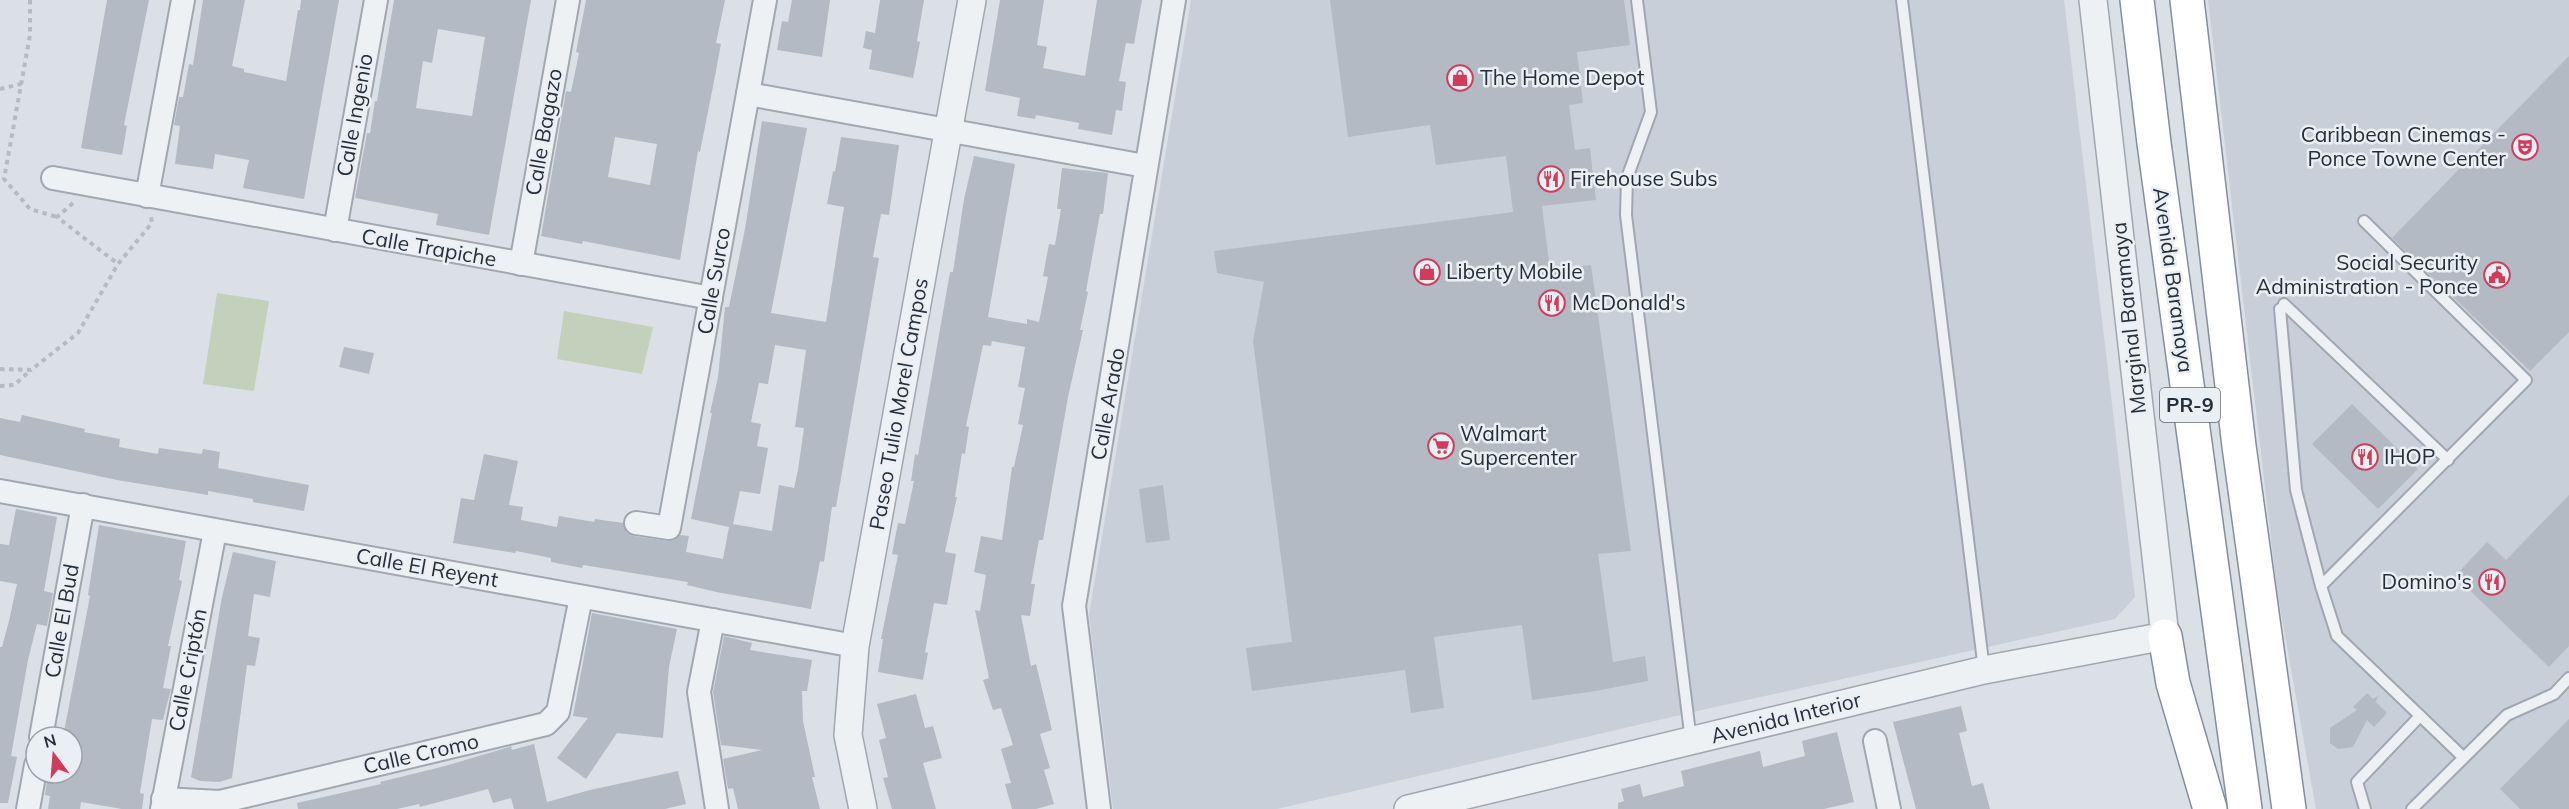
<svg xmlns="http://www.w3.org/2000/svg" width="2569" height="809" font-family="Mulish,sans-serif">
<rect width="100%" height="100%" fill="#dbe0e6"/>
<g fill="#c9cfd8">
<polygon points="1191,0 2064,0 2135,597 2115,619 1706,709 1277,809 1113,809 1089,615"/>
<polygon points="2208,0 2569,0 2569,809 2316,809 2277,591"/>
</g>
<g fill="#c3d0bc">
<polygon points="217,293 269,301 254,391 203,384"/>
<polygon points="564,311 653,327 642,374 557,359"/>
</g>
<g fill="#b3bac3" fill-rule="evenodd">
<polygon points="107,0 149,0 124,125 127,126 122,155 81,148"/>
<polygon points="203,0 245,0 232,66 244,69 244,72 286,81 298,10 300,10 301,0 339,0 304,199 243,188 249,160 215,154 213,169 175,164 180,126 174,125 179,97 183,97 189,64 193,65"/>
<path d="M394,0H531L489,235L436,225L438,214L355,198L367,133H370L375,101H377ZM438,29L485,37L472,116L416,108L423,61L432,63Z"/>
<path d="M586,0H725L716,43L721,44L715,76L700,152L698,151L680,260L583,241L582,244L541,236L566,91L571,92L579,53L576,52ZM615,137L657,144L650,185L608,177Z"/>
<polygon points="792,0 830,0 822,57 777,50 782,21 788,22"/>
<polygon points="880,0 924,0 917,41 920,42 913,78 869,69 872,50 863,48 866,31 875,33"/>
<polygon points="1000,0 1044,0 1037,45 1047,47 1043,68 1085,76 1097,0 1142,0 1134,44 1126,43 1119,81 1126,82 1122,111 1116,110 1112,135 1078,129 1079,123 1036,115 1035,119 1017,116 1020,98 985,91"/>
<polygon points="1330,0 1624,0 1630,45 1577,52 1583,103 1569,105 1575,150 1590,148 1596,200 1542,206 1550,270 1591,265 1631,551 1598,554 1613,662 1645,656 1648,681 1590,692 1532,700 1522,625 1434,637 1444,708 1411,713 1405,670 1252,691 1246,648 1292,642 1253,341 1264,282 1217,273 1214,251 1513,212 1506,156 1436,165 1430,125 1348,137"/>
<polygon points="2569,56 2569,332 2530,371 2392,238"/>
<path d="M762,121L807,128L771,313L826,322L844,207L827,204L833,171L835,172L841,137L899,145L889,215L881,214L873,257L879,258L836,507H832L824,562L820,561L811,609L716,592L687,585L688,582L583,565L582,568L551,562V558L516,551L515,553L453,543L461,498L474,500L484,454L518,461L509,505L523,507L521,520L557,527L559,516L594,522L595,519L623,523L627,533L634,536L668,541L674,540L680,535L689,536L686,552L723,559L729,527L691,519L712,413H710L718,377L725,307H729L745,229ZM775,345L806,350L795,427L804,428L798,470L794,488L779,485L772,531L733,524L740,491L760,494L768,448L757,446L761,424L751,422L759,383L768,384Z"/>
<polygon points="974,156 1015,164 988,317 1027,324 1027,319 1039,322 1048,277 1043,276 1049,244 1055,245 1061,209 1057,209 1062,168 1108,173 1103,214 1100,214 1086,291 1088,292 1080,330 1083,330 1068,397 1043,540 1039,540 1031,584 1035,584 1030,616 1021,615 1031,666 1036,664 1052,730 1040,734 1050,768 1044,770 1054,804 1036,809 1012,809 1005,784 1011,783 1001,749 1013,745 1001,708 993,710 983,680 989,678 975,610 980,611 986,575 974,572 981,536 1002,540 1012,467 1014,467 1023,425 1018,424 1025,388 1018,387 1025,347 992,341 991,346 983,345 966,426 969,427 965,454 962,453 955,497 957,497 945,552 956,554 947,605 934,603 925,652 928,653 923,680 878,672 883,639 881,639 898,555 892,554 898,523 905,524 914,481 911,481 915,454 918,455 950,272 953,272 964,199"/>
<polygon points="344,347 374,353 369,374 339,367"/>
<polygon points="2352,404 2418,469 2378,509 2312,444"/>
<polygon points="22,415 85,429 84,432 120,439 119,447 158,454 159,448 202,454 203,449 220,452 218,468 309,485 304,511 253,502 253,499 208,491 208,495 117,480 0,455 0,418 20,422"/>
<polygon points="1163,485 1170,540 1146,543 1139,489"/>
<polygon points="2569,495 2569,646 2549,667 2455,576 2487,542 2506,560"/>
<polygon points="16,509 57,517 44,591 53,593 47,626 37,624 28,660 11,756 17,757 8,803 0,803 0,647 2,647 9,621 17,584 0,581 0,544 9,545"/>
<polygon points="99,525 186,541 179,580 182,581 168,646 171,646 163,688 171,689 163,720 152,719 140,793 144,794 142,809 122,809 81,802 80,809 48,809 50,796 45,795 48,773 72,773 72,737 63,737 90,596 88,595"/>
<polygon points="233,552 276,561 270,597 254,594 248,636 260,638 255,666 247,665 232,778 219,782 200,781 191,777 222,597"/>
<polygon points="592,613 677,629 669,667 663,738 617,733 586,779 557,758 588,718 573,716"/>
<polygon points="724,636 752,643 750,650 812,660 807,691 802,691 803,721 815,777 812,777 820,809 738,809 733,788 728,789 723,759 762,750 721,745 713,692"/>
<polygon points="2367,693 2373,699 2378,696 2376,702 2387,713 2374,727 2367,720 2353,747 2338,749 2330,743 2330,728 2357,710 2353,707"/>
<polygon points="916,694 925,728 933,726 942,758 923,763 936,809 892,809 883,778 888,777 879,740 886,738 877,704"/>
<polygon points="1961,706 1967,731 1959,733 1972,786 1983,783 1990,809 1916,809 1893,722"/>
<polygon points="2569,719 2569,809 2520,809 2500,789"/>
<polygon points="1837,732 1854,802 1824,809 1618,809 1618,803 1624,801 1621,789 1640,784 1643,797 1684,786 1681,771 1760,751 1763,767 1805,756 1802,741"/>
<polygon points="534,744 547,802 590,790 678,771 686,804 665,809 514,809 511,798 493,803 488,789 420,807 419,804 397,809 298,809 297,803 381,784 380,782 445,766 509,747 511,746 512,750"/>
</g>
<g fill="none" stroke-linecap="round" stroke-linejoin="round">
<g stroke="#a1a7b0" stroke-width="14">
<g id="service">
<polyline points="1637,0 1651,112 1627,178 1626,215 1691,741"/>
<polyline points="1902,0 1984,670"/>
<polyline points="2284,304 2448,460"/>
<polyline points="2280,309 2296,490 2321,586 2526,380 2364,221"/>
<polyline points="2321,586 2337,636 2463,757"/>
<polyline points="2365,809 2357,782 2420,716"/>
<polyline points="2412,809 2507,715 2554,694 2569,678"/>
</g>
</g>
<g stroke="#a1a7b0" stroke-width="26">
<g id="minor">
<polyline points="748,94 1145,166"/>
<polyline points="53,178 711,298"/>
<polyline points="147,196 183,0"/>
<polyline points="335,230 376,0"/>
<polyline points="521,264 568,0"/>
<polyline points="0,491 855,646"/>
<polyline points="636,523 669,528 765,0"/>
<polyline points="713,620 699,692 717,809"/>
<polyline points="41,737 83,505"/>
<polyline points="1875,741 1889,809"/>
<polyline points="163,799 220,802 546,724 558,712 581,597"/>
<polyline points="28,809 36,765"/>
<polyline points="162,809 215,531"/>
<polyline points="1099,809 1074,606 1174,0"/>
</g>
</g>
<g stroke="#a1a7b0" stroke-width="30">
<g id="tertiary">
<polyline points="863,809 848,735 855,646 972,0"/>
<polyline points="1408,809 1984,670 2165,636 2093,0"/>
</g>
</g>
<g stroke="#838e9d" stroke-width="36">
<g id="trunk">
<polyline points="2137,0 2154,143 2245,809"/>
<polyline points="2187,0 2239,446 2289,809"/>
<polyline points="2165,636 2173,683 2210,809"/>
</g>
</g>
<g stroke="#b6bbc0" stroke-width="4" stroke-dasharray="4.5 4.5" stroke-linecap="butt">
<polyline points="30,0 30,35 4,179 30,209 57,217"/>
<polyline points="0,89 21,84"/>
<polyline points="73,203 57,217 118,264"/>
<polyline points="0,369 31,370 78,333 118,264 152,223 151,217"/>
<polyline points="0,386 14,385 31,370"/>
</g>
<use href="#service" stroke="#eef1f4" stroke-width="10"/>
<use href="#minor" stroke="#eef1f4" stroke-width="22"/>
<use href="#tertiary" stroke="#eef1f4" stroke-width="27"/>
<use href="#trunk" stroke="#fff" stroke-width="33"/>
</g>
<defs>
<g id="shop-ring" transform="scale(1.35)"><circle r="9.5" fill="#eaeff4" stroke="#d03c5b" stroke-width="1.5"/><path d="M-5-2.5h2.3a2.7 3.5 0 0 1 5.4 0H5L5.5 6h-11ZM-1.5-2.5h3a1.5 2.3 0 0 0-3 0Z" fill="#d03c5b"/></g>
<g id="theatre-ring" transform="scale(1.35)"><circle r="9.5" fill="#eaeff4" stroke="#d03c5b" stroke-width="1.5"/><path d="M-5-5.5Q0-4 5-5.5V0Q5 5 0 6Q-5 5-5 0ZM-3.3-2.5H-1v1.5H-3.3ZM1-2.5H3.3v1.5H1ZM-2.8 1Q0 5.5 2.8 1Z" fill="#d03c5b"/></g>
<g id="restaurant-ring" transform="scale(1.35)"><circle r="9.5" fill="#eaeff4" stroke="#d03c5b" stroke-width="1.5"/><path d="M-5-6h1v4h1v-4h1v4h1v-4h1v5L-1.5 .5V6h-2V.5L-5-1ZM5-6V6H3V1.5H1.5Q1.5-4 5-6Z" fill="#d03c5b"/></g>
<g id="civic-ring" transform="scale(1.35)"><circle r="9.5" fill="#eaeff4" stroke="#d03c5b" stroke-width="1.5"/><path d="M-.6-6.5H3V-4.5H.6V-3L4-1V1h2V6H-6V1h2V-1L-.6-3ZM-1.2 2.5V6h2.4V2.5Z" fill="#d03c5b"/></g>
<g id="supermarket-ring" transform="scale(1.35)"><circle r="9.5" fill="#eaeff4" stroke="#d03c5b" stroke-width="1.5"/><path d="M-6-5.5h2.5l.6 2H6L4.5 2H-2.5L-4.4-4H-6ZM-1.5 3.2a1.3 1.3 0 1 0 .1 0ZM3 3.2a1.3 1.3 0 1 0 .1 0Z" fill="#d03c5b"/></g>
</defs>
<g fill-rule="evenodd">
<use href="#shop-ring" x="1460" y="78"/>
<use href="#theatre-ring" x="2525" y="147"/>
<use href="#restaurant-ring" x="1551" y="179"/>
<use href="#shop-ring" x="1427" y="272"/>
<use href="#civic-ring" x="2497" y="275"/>
<use href="#restaurant-ring" x="1552" y="303"/>
<use href="#supermarket-ring" x="1441" y="446"/>
<use href="#restaurant-ring" x="2365" y="457"/>
<use href="#restaurant-ring" x="2492" y="582"/>
</g>
<g text-anchor="middle" stroke-width="5" stroke-linejoin="round" paint-order="stroke">
<rect fill="#eaeff4" stroke="#606973" stroke-width="1.5" x="2160" y="388" width="60" height="34" rx="4.5"/>
<g font-size="20" font-weight="bold" fill="#252f3c">
<text x="2190" y="412">PR-9</text>
</g>
<g font-size="21" fill="#252f3c" stroke="#eaeff4" text-anchor="start">
<text x="1480" y="85">The Home Depot</text>
<text x="2506" y="142" text-anchor="end">Caribbean Cinemas -<tspan x="2506" dy="24">Ponce Towne Center</tspan></text>
<text x="1570" y="186">Firehouse Subs</text>
<text x="2478" y="270" text-anchor="end">Social Security<tspan x="2478" dy="24">Administration - Ponce</tspan></text>
<text x="1446" y="279">Liberty Mobile</text>
<text x="1572" y="310">McDonald's</text>
<text x="1460" y="441">Walmart<tspan x="1460" dy="24">Supercenter</tspan></text>
<text x="2384" y="464">IHOP</text>
<text x="2472" y="589" text-anchor="end">Domino's</text>
</g>
<g font-size="21" fill="#252f3c" stroke="#eaeff4">
<text transform="translate(355 115) rotate(-80)" y="7">Calle Ingenio</text>
<text transform="translate(544 132) rotate(-80)" y="7">Calle Bagazo</text>
<text transform="translate(429 248) rotate(10)" y="7">Calle Trapiche</text>
<text transform="translate(2173 280) rotate(82)" y="7">Avenida Baramaya</text>
<text transform="translate(714 281) rotate(-80)" y="7">Calle Surco</text>
<text transform="translate(2129 318) rotate(-96)" y="7">Marginal Baramaya</text>
<text transform="translate(899 404) rotate(-80)" y="7">Paseo Tulio Morel Campos</text>
<text transform="translate(1108 404) rotate(-80)" y="7">Calle Arado</text>
<text transform="translate(427 568) rotate(10)" y="7">Calle El Reyent</text>
<text transform="translate(62 621) rotate(-80)" y="7">Calle El Bud</text>
<text transform="translate(188 670) rotate(-79)" y="7">Calle Criptón</text>
<text transform="translate(1786 718) rotate(-14)" y="7">Avenida Interior</text>
<text transform="translate(421 754) rotate(-13)" y="7">Calle Cromo</text>
</g>
</g>
<g transform="translate(54 755) rotate(344)"><circle r="28" fill="#eaeff4" stroke="#9ba2aa" stroke-width="1.5"/>
<path d="M0-4.5L10 22L0 15L-10 22Z" fill="#d03c5b"/>
<text y="-9" font-size="16" font-weight="bold" text-anchor="middle" fill="#252f3c">N</text>
</g>
</svg>
